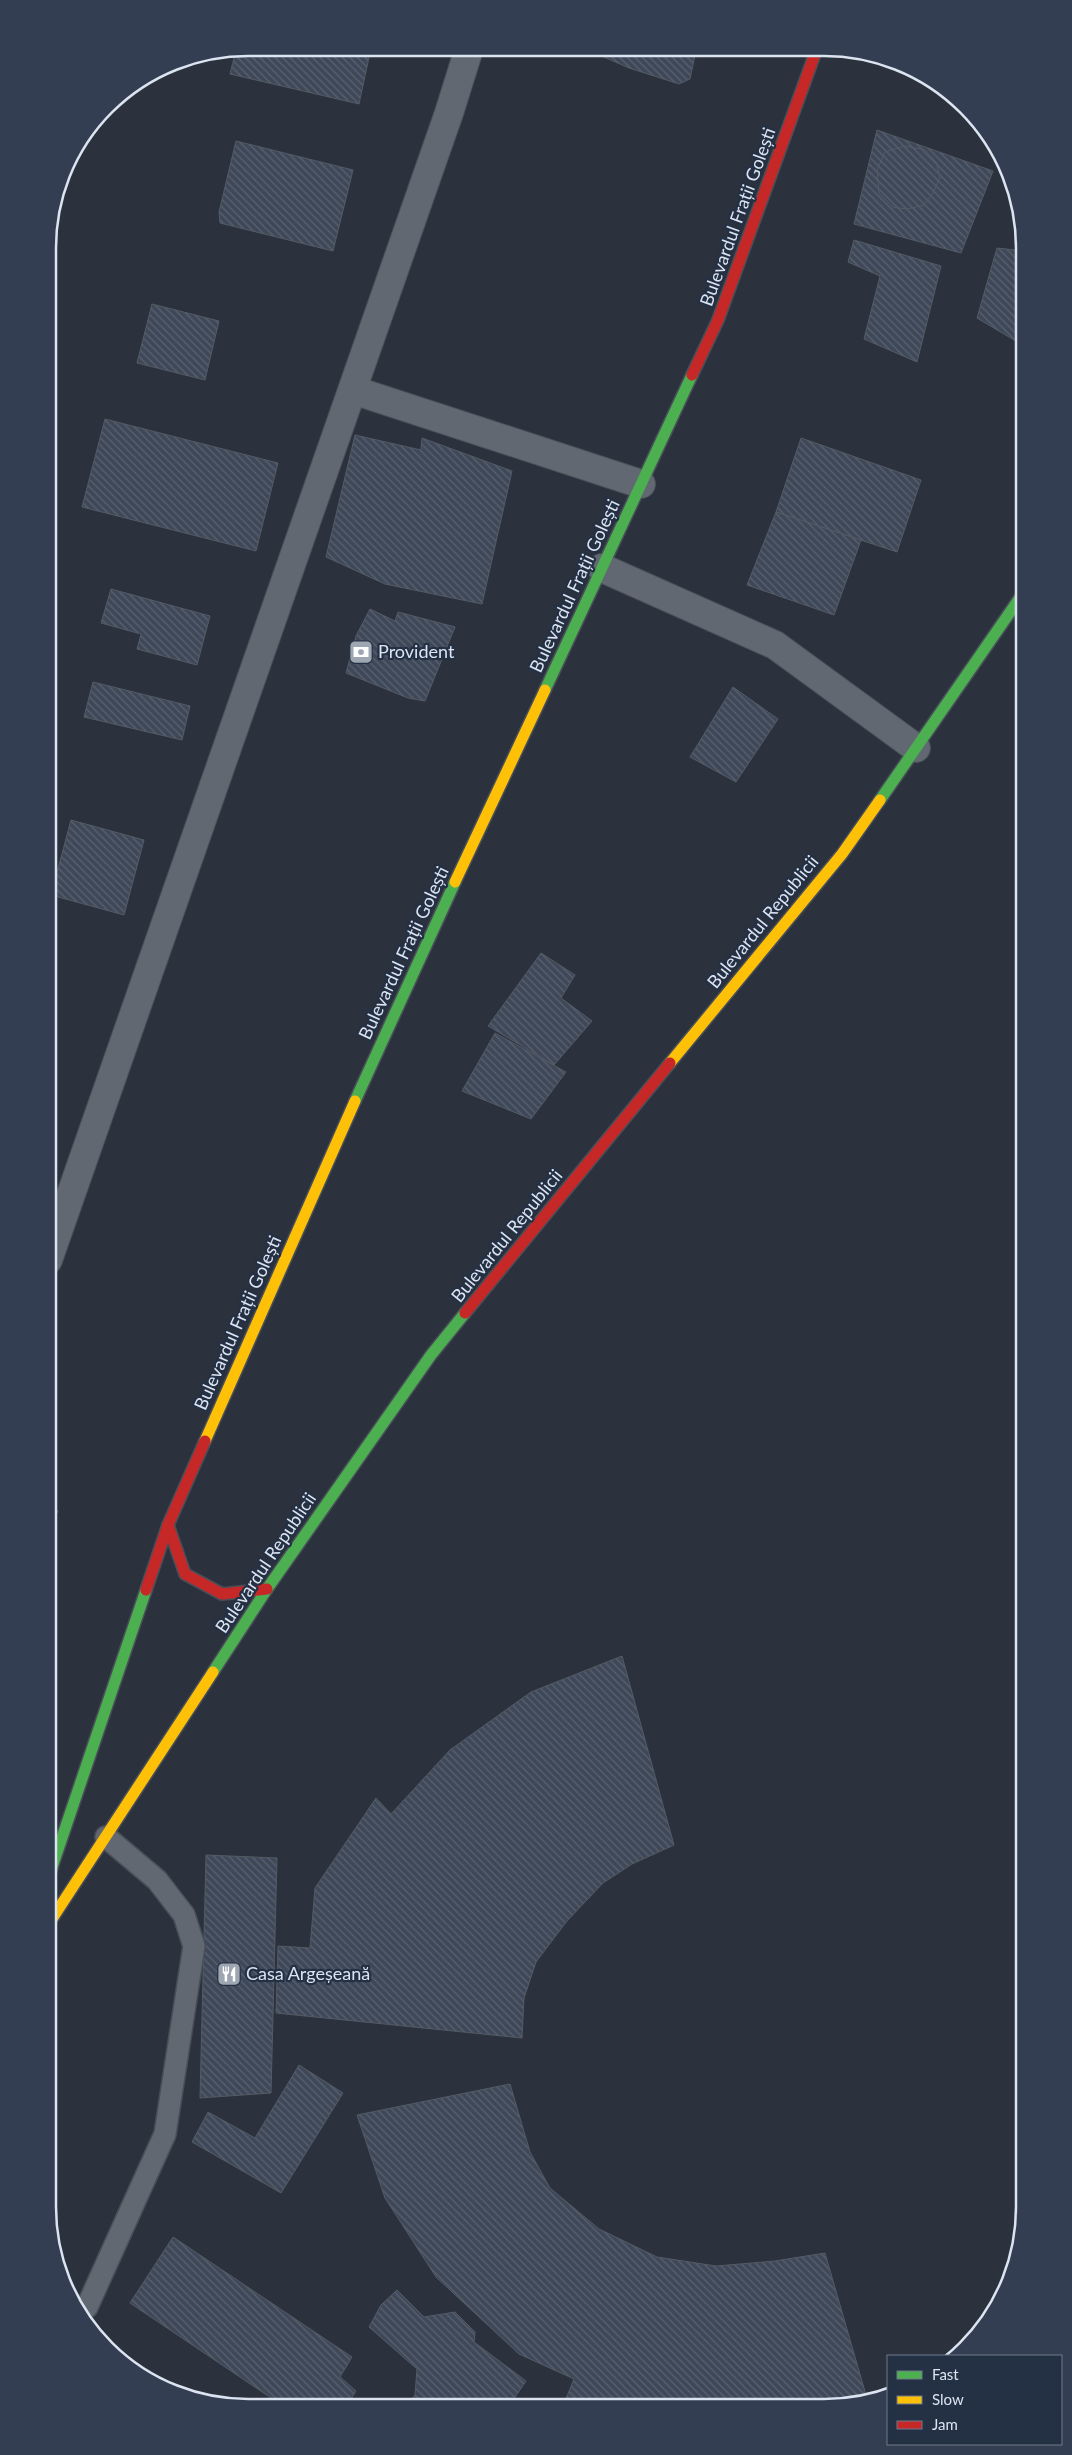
<svg xmlns="http://www.w3.org/2000/svg" width="1072" height="2455" font-family="Lato,sans-serif">
<defs>
<pattern id="building-back-hatch" width="6" height="6" patternUnits="userSpaceOnUse" patternTransform="scale(1.25)"><rect width="6" height="6" fill="#3e4858"/><path d="M-1 5l2 2M0 0l6 6M5-1l2 2" fill="none" stroke="#596270"/></pattern>
</defs>
<rect width="100%" height="100%" fill="#2b323d"/>
<g fill="url(#building-back-hatch)" stroke="#555b64">
<polygon points="248,48 371,48 359,104 230,74 236,50"/>
<polygon points="588,50 696,50 690,79 679,84 629,68"/>
<polygon points="877,130 993,171 961,253 854,224"/>
<polygon points="236,141 353,170 333,251 220,223 219,212"/>
<polygon points="905,146 925,150 936,162 940,177 933,193 924,205 907,209 893,207 879,193 877,170 885,152"/>
<polygon points="854,240 941,266 917,362 864,339 880,276 848,262"/>
<polygon points="997,248 1024,251 1024,346 977,318"/>
<polygon points="152,304 219,321 205,380 137,363"/>
<polygon points="105,419 278,463 256,551 82,507"/>
<polygon points="355,435 421,450 422,438 512,471 482,604 385,584 326,557"/>
<polygon points="801,438 921,480 897,552 776,512"/>
<polygon points="776,512 861,540 834,615 747,585"/>
<polygon points="111,589 210,616 197,665 137,649 141,634 101,623"/>
<polygon points="370,609 395,621 398,612 455,627 425,701 408,698 346,673 356,636"/>
<polygon points="93,682 190,706 182,740 84,717"/>
<polygon points="733,687 778,719 736,782 690,757"/>
<polygon points="71,820 144,840 124,915 51,895"/>
<polygon points="541,953 575,975 561,998 592,1021 554,1065 488,1026"/>
<polygon points="495,1033 566,1072 531,1119 462,1091"/>
<polygon points="48,1505 58,1511 48,1531"/>
<polygon points="622,1656 674,1845 632,1864 603,1883 567,1921 536,1962 524,1998 522,2038 276,2013 278,1946 310,1948 315,1888 376,1798 391,1814 450,1750 531,1692"/>
<polygon points="206,1855 277,1858 271,2093 200,2098"/>
<polygon points="299,2065 343,2093 281,2193 192,2142 208,2112 255,2138"/>
<polygon points="510,2084 530,2152 550,2188 599,2229 657,2257 716,2266 775,2261 825,2253 868,2402 824,2408 563,2406 574,2379 519,2354 436,2277 385,2198 357,2115"/>
<polygon points="173,2237 352,2357 340,2377 356,2391 347,2405 280,2404 130,2303"/>
<polygon points="397,2290 424,2317 455,2312 475,2332 474,2342 526,2381 509,2406 407,2405 415,2395 417,2369 369,2327 381,2305"/>
</g>
<g fill="none" stroke-linecap="round" stroke-linejoin="round">
<g stroke="#494f59" stroke-width="24">
<polyline id="lane" points="87,2307 165,2134 194,1946 184,1915 157,1880 106,1837"/>
</g>
<g stroke="#494f59" stroke-width="30">
<g id="street">
<polyline points="353,390 641,484"/>
<polyline points="602,568 775,645 916,748"/>
<polyline points="48,1260 449,113 469,49"/>
</g>
</g>
<g stroke="#494f59" stroke-width="14">
<g id="fast">
<polyline points="545,690 692,375"/>
<polyline points="880,800 1024,592"/>
<polyline points="355,1101 455,882"/>
<polyline points="213,1672 267,1589 431,1355 465,1313"/>
<polyline points="48,1879 146,1590"/>
</g>
</g>
<g stroke="#494f59" stroke-width="14">
<g id="slow">
<polyline points="455,882 545,690"/>
<polyline points="670,1063 842,854 880,800"/>
<polyline points="205,1441 355,1101"/>
<polyline points="48,1925 213,1672"/>
</g>
</g>
<g stroke="#494f59" stroke-width="14">
<g id="jam">
<polyline points="692,375 718,320 816,51"/>
<polyline points="465,1313 670,1063"/>
<polyline points="168,1525 185,1574 222,1594 267,1589"/>
<polyline points="146,1590 168,1525 205,1441"/>
</g>
</g>
<use href="#lane" stroke="#626871" stroke-width="21"/>
<use href="#street" stroke="#626871" stroke-width="28"/>
<use href="#fast" stroke="#4caf50" stroke-width="11"/>
<use href="#slow" stroke="#ffc107" stroke-width="11"/>
<use href="#jam" stroke="#c62828" stroke-width="11"/>
</g>
<defs>
<g id="bank-square" transform="scale(1.25)"><rect x="-9" y="-9" width="18" height="18" rx="4" fill="#9ea6b2" stroke="#243044"/><path d="M-6-4H6V4H-6ZM0-2.3a2.3 2.3 0 1 0 0 4.6a2.3 2.3 0 1 0 0-4.6Z" fill="#fff"/></g>
<g id="restaurant-square" transform="scale(1.25)"><rect x="-9" y="-9" width="18" height="18" rx="4" fill="#9ea6b2" stroke="#243044"/><path d="M-5-6h1v4h1v-4h1v4h1v-4h1v5L-1.5 .5V6h-2V.5L-5-1ZM5-6V6H3V1.5H1.5Q1.5-4 5-6Z" fill="#fff"/></g>
</defs>
<g fill-rule="evenodd">
<use href="#bank-square" x="361" y="652"/>
<use href="#restaurant-square" x="229" y="1974"/>
</g>
<g text-anchor="middle" stroke-width="4.5" stroke-linejoin="round" paint-order="stroke">
<g font-size="18" fill="#dce4f1" stroke="#243044">
<text transform="translate(738 217) rotate(-70)" y="6">Bulevardul Frații Golești</text>
<text transform="translate(575 586) rotate(-65)" y="6">Bulevardul Frații Golești</text>
<text transform="translate(763 922) rotate(-51)" y="6">Bulevardul Republicii</text>
<text transform="translate(404 953) rotate(-65)" y="6">Bulevardul Frații Golești</text>
<text transform="translate(507 1236) rotate(-51)" y="6">Bulevardul Republicii</text>
<text transform="translate(238 1323) rotate(-66)" y="6">Bulevardul Frații Golești</text>
<text transform="translate(266 1563) rotate(-56)" y="6">Bulevardul Republicii</text>
</g>
<g font-size="18" fill="#dce4f1" stroke="#243044" text-anchor="start">
<text x="378" y="658">Provident</text>
<text x="246" y="1980">Casa Argeșeană</text>
</g>
</g>
<path d="M0 0H1072V2455H0ZM248 56H824A192 192 0 0 1 1016 248V2207A192 192 0 0 1 824 2399H248A192 192 0 0 1 56 2207V248A192 192 0 0 1 248 56Z" fill="#333e52" fill-rule="evenodd"/>
<path fill="none" stroke="#dce4f1" stroke-width="2.5" d="M248 56H824A192 192 0 0 1 1016 248V2207A192 192 0 0 1 824 2399H248A192 192 0 0 1 56 2207V248A192 192 0 0 1 248 56Z"/>
<rect x="887" y="2355" width="175" height="90" fill="#243044" stroke="#6e7889"/>
<rect x="897" y="2371" width="25" height="8" fill="#4caf50" stroke="#6e7889"/>
<text x="932" y="2380" font-size="15" fill="#dce4f1">Fast</text>
<rect x="897" y="2396" width="25" height="8" fill="#ffc107" stroke="#6e7889"/>
<text x="932" y="2405" font-size="15" fill="#dce4f1">Slow</text>
<rect x="897" y="2421" width="25" height="8" fill="#c62828" stroke="#6e7889"/>
<text x="932" y="2430" font-size="15" fill="#dce4f1">Jam</text>
</svg>
